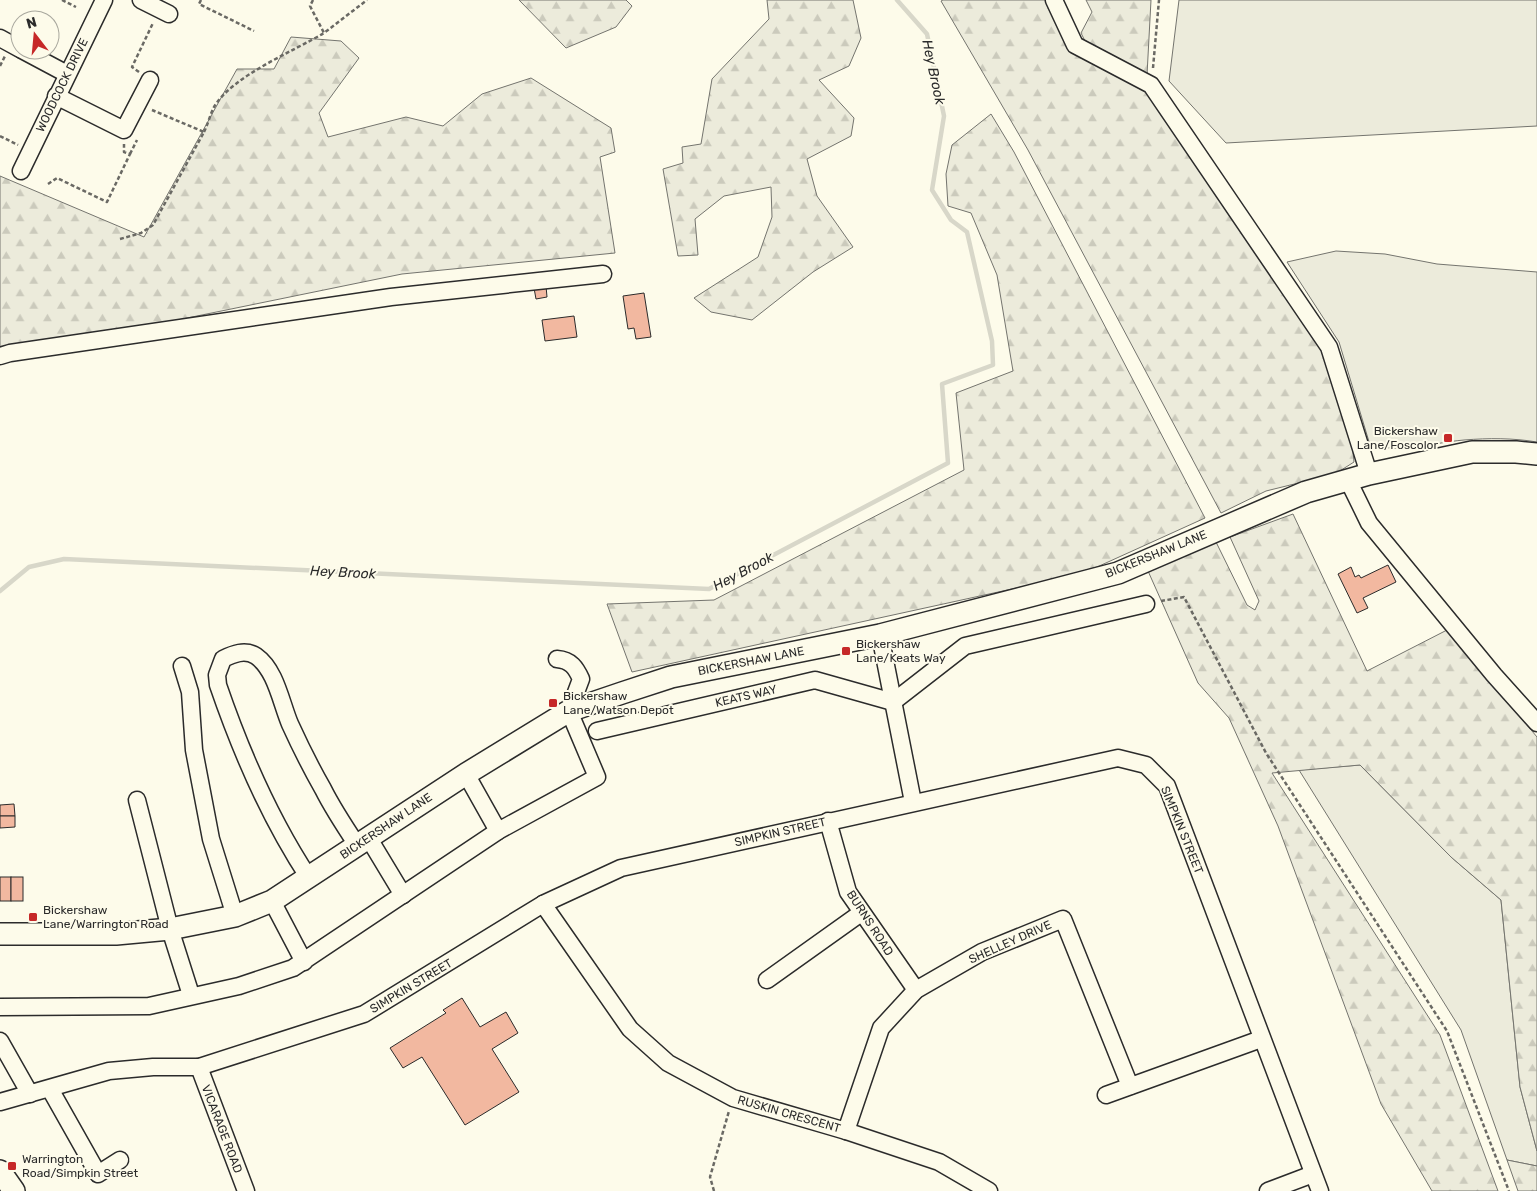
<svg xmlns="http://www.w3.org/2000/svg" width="1537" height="1191" font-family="Rubik,sans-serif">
<defs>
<pattern id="forest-firs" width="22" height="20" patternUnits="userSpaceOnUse" patternTransform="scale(1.25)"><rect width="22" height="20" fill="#ecebdb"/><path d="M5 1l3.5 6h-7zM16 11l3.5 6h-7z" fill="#cbcabc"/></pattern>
</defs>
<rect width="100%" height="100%" fill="#fdfbea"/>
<g fill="#ecebdb" stroke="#74746e">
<polygon points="1179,0 1537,0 1537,126 1226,143 1169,81"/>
<path d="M1336,251L1385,254L1437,264L1537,272V442C1513,438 1489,438 1464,440C1431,443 1403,453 1370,445L1339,342L1287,262Z"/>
<polygon points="1360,765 1451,857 1501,900 1520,1087 1537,1151 1537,1166 1507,1160 1461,1030 1299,770"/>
</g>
<g fill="url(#forest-firs)" stroke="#74746e">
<polygon points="519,0 626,0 632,6 616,27 566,48"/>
<polygon points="767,0 853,0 861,38 849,66 819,80 854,118 851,136 807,159 817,196 853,247 813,272 752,320 711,312 694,298 758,257 772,217 771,187 724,196 695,219 698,255 678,256 663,169 683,163 682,147 701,144 712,79 769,19"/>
<polygon points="943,0 1046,0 1072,51 1147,91 1321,350 1351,431 1354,462 1335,474 1266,491 1221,513 1028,150 941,1"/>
<polygon points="1086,0 1151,0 1147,75 1086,43 1081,33 1092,12"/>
<polygon points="291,37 341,41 359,58 319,113 328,137 406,117 443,126 482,94 531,78 611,128 615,152 600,157 615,253 402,274 26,351 0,359 0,176 144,237 237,69 274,69"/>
<polygon points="991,114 1014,152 1205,518 1097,567 1044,582 632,672 607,604 714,600 964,470 956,393 1013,371 997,275 971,213 948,206 946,174 952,145"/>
<polygon points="1293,514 1367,671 1447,630 1537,737 1537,1151 1520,1087 1501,900 1451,857 1360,765 1272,773 1440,1035 1498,1191 1432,1191 1381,1104 1278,826 1229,718 1198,683 1148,571 1216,542 1247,605 1255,610 1259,601 1230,537"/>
<polygon points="1507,1160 1537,1166 1537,1191 1518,1191"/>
</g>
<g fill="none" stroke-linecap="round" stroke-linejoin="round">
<polyline stroke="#d8d7c9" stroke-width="4.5" points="0,591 29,567 64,559 709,589 948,463 942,384 993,365 992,341 967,232 951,220 932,190 944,116 927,34 897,0"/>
</g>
<g fill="#f2b8a0" stroke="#2b2b2b">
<polygon points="546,286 547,297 536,299 534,288"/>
<polygon points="644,293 651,337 636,339 634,328 628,329 623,296"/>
<polygon points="574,316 577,337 545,341 542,320"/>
<polygon points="1388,565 1396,582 1363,598 1368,608 1357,613 1338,574 1351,567 1355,577 1359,575 1361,578"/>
<polygon points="14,804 15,816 0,816 0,805"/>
<polygon points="0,816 15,816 15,827 0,828"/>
<rect x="0" y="877" width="11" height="24"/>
<rect x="11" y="877" width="12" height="24"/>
<polygon points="462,998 480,1027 506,1012 518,1033 492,1049 519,1092 465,1125 422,1057 403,1068 390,1048 446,1013 443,1010"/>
</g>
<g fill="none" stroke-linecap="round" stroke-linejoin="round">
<g stroke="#2b2b2b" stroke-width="19">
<g id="minor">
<polyline points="141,0 169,14"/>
<polyline points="1054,0 1075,45 1151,85 1329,347 1369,474"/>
<polyline points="0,38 20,49"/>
<polyline points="22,50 67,74"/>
<polyline points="56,96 124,130 150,80"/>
<polyline points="21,171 104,0"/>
<polyline points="0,356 10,353 391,297 603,274"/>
<polyline points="1348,480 1369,523 1494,675 1537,723"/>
<polyline points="880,635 913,802"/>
<polyline points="182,666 190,692 194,750 211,839 235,916"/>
<polyline points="597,731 815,680 893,702 965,646 1146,604"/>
<polyline points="466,774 498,831"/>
<polyline points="137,800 170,929 191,995"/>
<polyline points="828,821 848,892 916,990"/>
<polyline points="368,837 403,895"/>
<path d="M309,878C270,819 241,752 218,685L217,675L223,659C233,654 245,649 256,656C276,670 281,703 290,724C300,746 311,768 323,789C333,809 345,827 357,845"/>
<polyline points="272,901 304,962"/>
<polyline points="543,904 630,1029 668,1063 733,1098 846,1131 939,1162 989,1191"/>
<polyline points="767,980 861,913"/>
<path d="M0,1007L149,1006L239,986L293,968L498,831L597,777L569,711L581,679C576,668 571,660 557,659"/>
<polyline points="0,1041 30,1094"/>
<polyline points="199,1067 246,1191"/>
<polyline points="50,1089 98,1174 120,1160"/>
<polyline points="1106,1095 1261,1039"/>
<polyline points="0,1102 109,1071 153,1067 199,1067 364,1014 543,904 621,868 1118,758 1146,765 1167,786 1320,1191"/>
<polyline points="846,1131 881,1028 916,990 982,952 1063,919 1130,1086"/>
<polyline points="1268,1191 1313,1174"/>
</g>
</g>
<g stroke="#2b2b2b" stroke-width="24">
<g id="major">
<polyline points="0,934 116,934 170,929 235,916 272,901 466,774 569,711 622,693 671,677 880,635 1118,573 1306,492 1369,474 1472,452 1516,452 1537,454"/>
<polyline points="0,1171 14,1191"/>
</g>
</g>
<g stroke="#6a6964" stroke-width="2.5" stroke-dasharray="4 2.5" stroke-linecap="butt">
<polyline points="62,0 76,7"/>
<polyline points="201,0 199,4 254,31"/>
<polyline points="313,0 310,6 324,33 367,0"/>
<polyline points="0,66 5,56"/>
<polyline points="1153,68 1159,0"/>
<polyline points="139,72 132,67 153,23"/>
<path d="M204,132C208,124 210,115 214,107C232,76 294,51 324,33"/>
<polyline points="0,136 18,145"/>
<polyline points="130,154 137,140"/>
<polyline points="48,184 57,178 107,202 130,154 124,152 124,144"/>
<polyline points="120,239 141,233 153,225 204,132 152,110"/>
<polyline points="1161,601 1184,597 1266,753 1447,1031 1509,1191"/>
<polyline points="714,1191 710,1177 729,1111"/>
</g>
<use href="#minor" stroke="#fdfbea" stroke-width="16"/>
<use href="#major" stroke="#fdfbea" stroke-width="21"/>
</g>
<g fill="#c62828" stroke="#fdfbea" stroke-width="2">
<rect x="1443" y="433" width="10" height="10" rx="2.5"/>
<rect x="841" y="646" width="10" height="10" rx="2.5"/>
<rect x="548" y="698" width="10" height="10" rx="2.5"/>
<rect x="28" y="912" width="10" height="10" rx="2.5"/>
<rect x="7" y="1161" width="10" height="10" rx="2.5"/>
</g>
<g text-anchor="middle" stroke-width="4" stroke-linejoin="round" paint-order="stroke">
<g font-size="12" fill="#2b2b2b" stroke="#fdfbea">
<text transform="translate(62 85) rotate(-64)" y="4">WOODCOCK DRIVE</text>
<text transform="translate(1156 554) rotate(-22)" y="4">BICKERSHAW LANE</text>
<text transform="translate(751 661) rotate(-11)" y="4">BICKERSHAW LANE</text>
<text transform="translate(746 696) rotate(-13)" y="4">KEATS WAY</text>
<text transform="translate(386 826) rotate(-34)" y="4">BICKERSHAW LANE</text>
<text transform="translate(1182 830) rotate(68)" y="4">SIMPKIN STREET</text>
<text transform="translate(780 832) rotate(-13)" y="4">SIMPKIN STREET</text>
<text transform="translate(870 923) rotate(57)" y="4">BURNS ROAD</text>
<text transform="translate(1010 942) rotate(-24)" y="4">SHELLEY DRIVE</text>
<text transform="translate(411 986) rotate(-31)" y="4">SIMPKIN STREET</text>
<text transform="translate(789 1114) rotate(16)" y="4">RUSKIN CRESCENT</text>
<text transform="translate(222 1129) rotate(69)" y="4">VICARAGE ROAD</text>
</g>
<g font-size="12" fill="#2b2b2b" stroke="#fdfbea" text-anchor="start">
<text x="1438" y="435" text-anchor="end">Bickershaw<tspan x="1438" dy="14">Lane/Foscolor</tspan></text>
<text x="856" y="648">Bickershaw<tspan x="856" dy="14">Lane/Keats Way</tspan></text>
<text x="563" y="700">Bickershaw<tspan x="563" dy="14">Lane/Watson Depot</tspan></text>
<text x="43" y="914">Bickershaw<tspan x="43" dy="14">Lane/Warrington Road</tspan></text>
<text x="22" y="1163">Warrington<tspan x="22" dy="14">Road/Simpkin Street</tspan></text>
</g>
<g font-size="14" font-style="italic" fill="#2b2b2b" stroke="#fdfbea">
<text transform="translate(934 72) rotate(78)" y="5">Hey Brook</text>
<text transform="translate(743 571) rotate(-28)" y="5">Hey Brook</text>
<text transform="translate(343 572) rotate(3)" y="5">Hey Brook</text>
</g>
</g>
<g transform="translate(35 35) rotate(344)"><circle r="24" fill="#fdfbea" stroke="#a9a89e"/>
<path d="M0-4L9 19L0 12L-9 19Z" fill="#c62828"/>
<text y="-8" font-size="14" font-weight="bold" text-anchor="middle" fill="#2b2b2b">N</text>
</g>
</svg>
